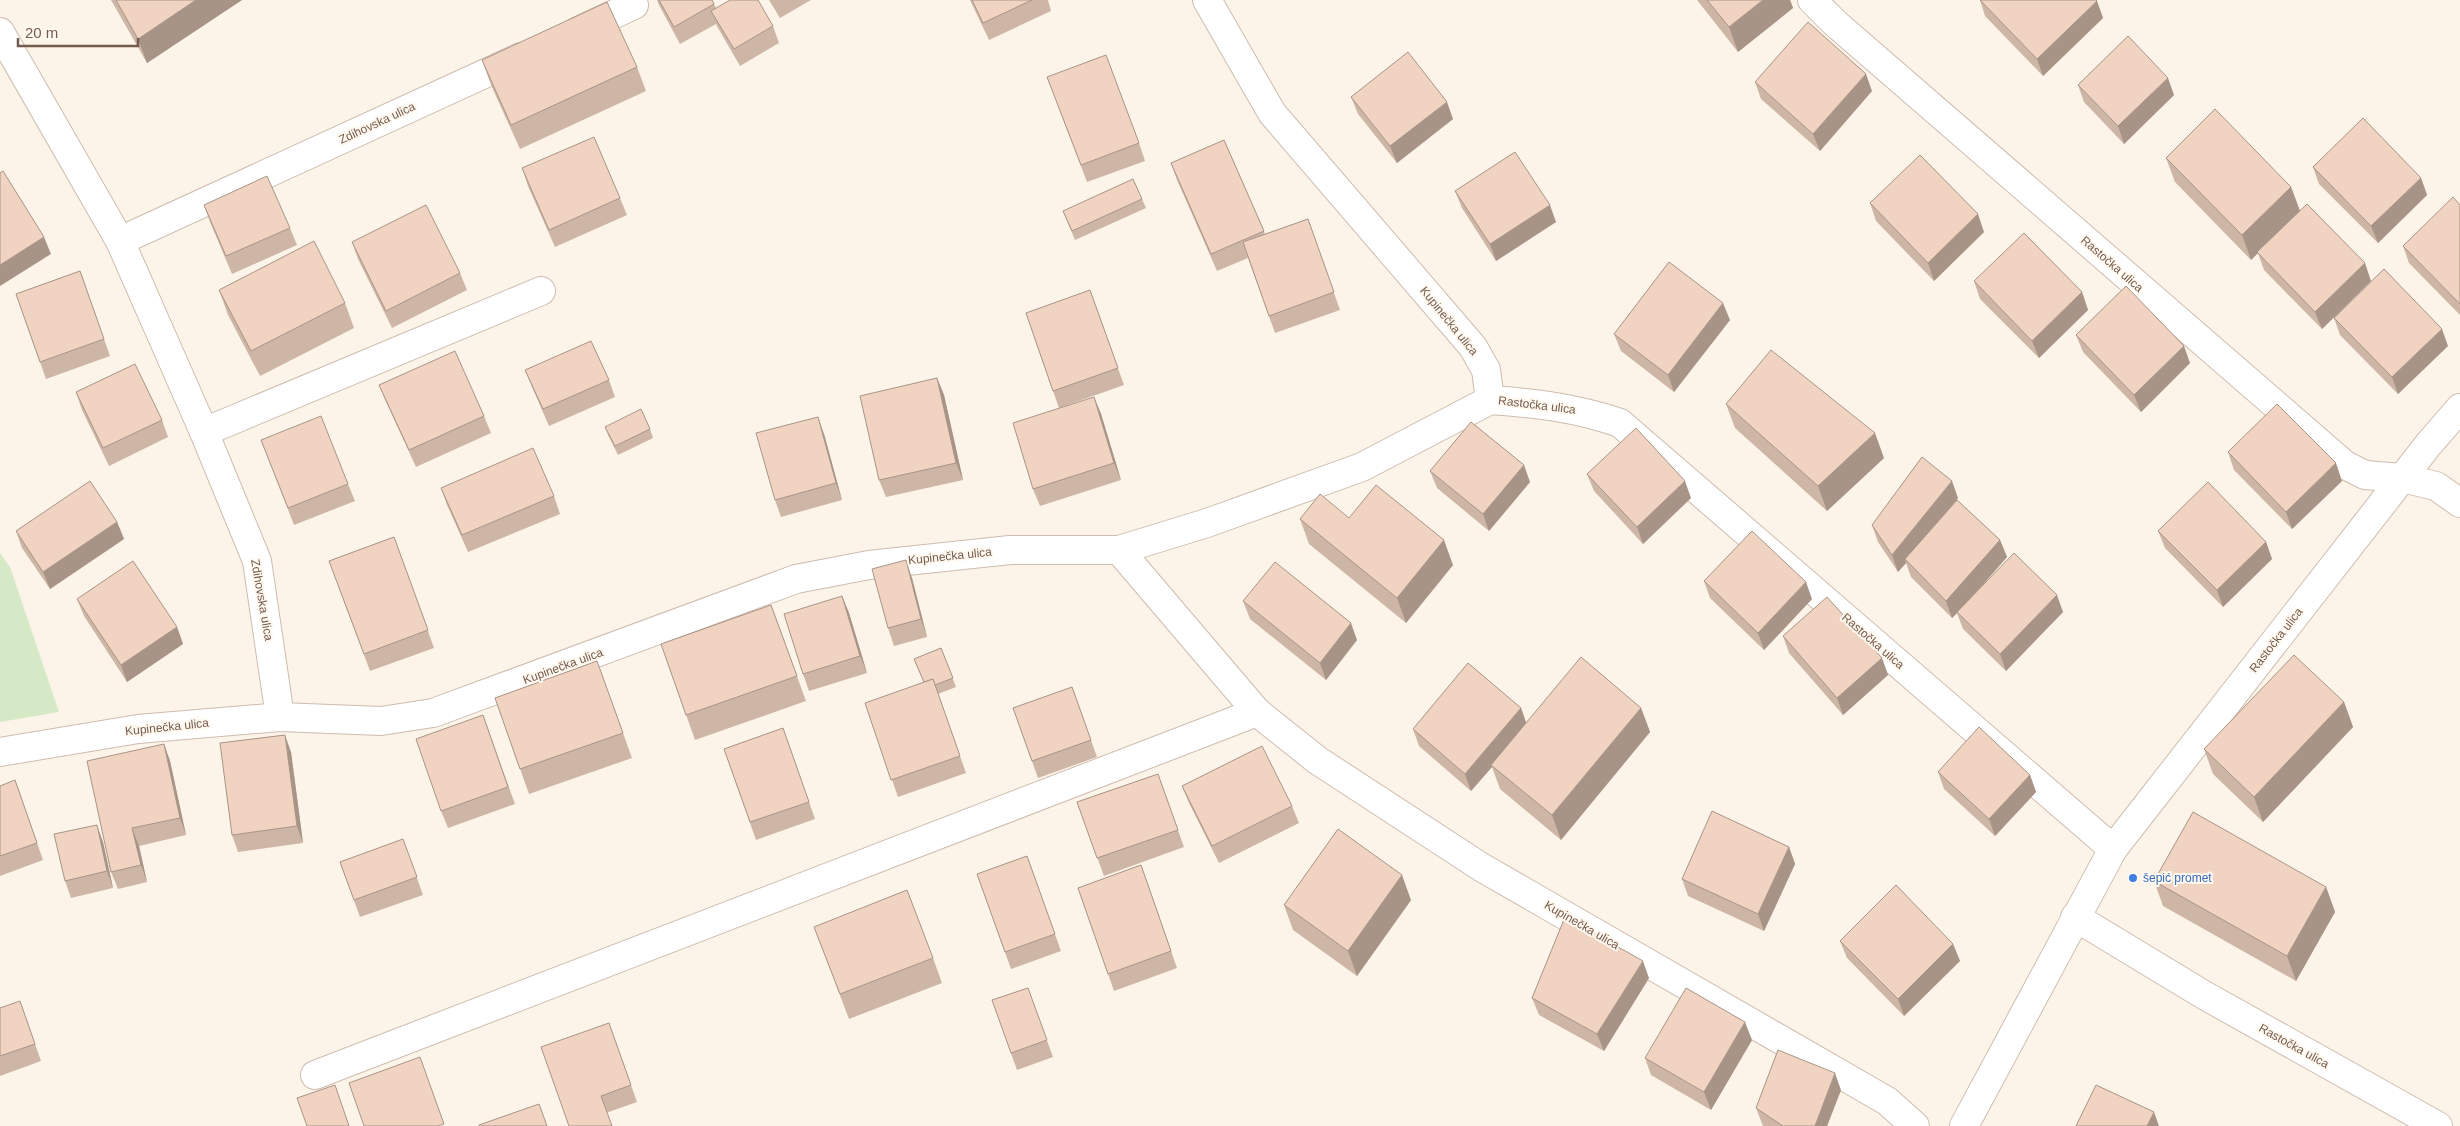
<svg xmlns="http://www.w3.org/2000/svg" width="2460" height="1126" font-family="Helvetica,sans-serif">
<rect width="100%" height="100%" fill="#fcf4e9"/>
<polygon fill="#d5e9c7" points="0,553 10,567 59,712 0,722"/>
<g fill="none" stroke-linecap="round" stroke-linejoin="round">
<g stroke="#cebcaf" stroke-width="30">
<g id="street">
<polyline points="1812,0 1835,23 2345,465 2365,475 2402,478 2436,486 2460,503"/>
<polyline points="578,31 634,5"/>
<polyline points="0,32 120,241 204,432 257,561 280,717"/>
<polyline points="120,241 521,57"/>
<path d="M1490,400C1535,403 1577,408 1620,423L2113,849"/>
<polyline points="204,432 541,291"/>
<polyline points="1119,550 1257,712 1317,760 1481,867 1887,1101 1915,1126"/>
<polyline points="0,752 138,729 280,717 381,721 433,713 796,579 869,565 1010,550 1119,550 1207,523 1362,467 1490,400 1486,370 1473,347 1272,113 1207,0"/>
<polyline points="2075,917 2204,995 2438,1126"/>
<polyline points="315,1075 1257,712"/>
<polyline points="1964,1126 2113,849 2428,445 2460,408"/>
</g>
</g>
<use href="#street" stroke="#fff" stroke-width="28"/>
</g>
<g fill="#ceb6a6">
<polygon points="111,0 242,0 147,63"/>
<polygon points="657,0 712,0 716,8 773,26 779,43 740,66 718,28 716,24 680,44 659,5"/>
<polygon points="769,0 811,0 780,18"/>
<polygon points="970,0 1048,0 1051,11 989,40"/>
<polygon points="1697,0 1790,0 1793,8 1738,52"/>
<polygon points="1980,0 2096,0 2103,18 2043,76 1985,16"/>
<polygon points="482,60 637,67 646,91 520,149 491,85"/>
<polygon points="1047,77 1139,143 1145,161 1087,182"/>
<polygon points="1755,82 1872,91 1820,151 1761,99"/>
<polygon points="2078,85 2174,95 2124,144 2084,102"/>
<polygon points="1351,97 1453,119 1397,163 1358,114"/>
<polygon points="1224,140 1265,234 1308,219 1340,310 1275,333 1248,258 1217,271 1177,180 1171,163"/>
<polygon points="2166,158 2291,187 2300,211 2371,281 2322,329 2264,270 2258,253 2251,260 2175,182"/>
<polygon points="2313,167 2421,178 2427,195 2378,243 2319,184"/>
<polygon points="522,168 620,198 627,215 555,247 528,186"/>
<polygon points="1455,191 1556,222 1496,261 1462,208"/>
<polygon points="1142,199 1146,208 1075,240 1063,211"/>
<polygon points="1870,203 1984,232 1934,281 1876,221"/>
<polygon points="204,205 290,228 297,245 232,274 210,222"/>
<polygon points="2460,205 2460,315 2409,263 2403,246"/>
<polygon points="352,242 460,273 467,290 392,328 358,259"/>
<polygon points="80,271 110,356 46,379 16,294"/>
<polygon points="1974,281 2082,292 2088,310 2039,358 1980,299"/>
<polygon points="219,290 345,303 354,328 260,376 228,315"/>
<polygon points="1090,290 1124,385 1059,408 1026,313"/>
<polygon points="2334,318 2448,346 2398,394 2340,335"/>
<polygon points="1730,320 1674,392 1621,351 1614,334"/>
<polygon points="2076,335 2190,363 2141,412 2083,352"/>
<polygon points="525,370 609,380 615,397 549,426 532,387"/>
<polygon points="937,378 944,395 963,480 886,497 879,480"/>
<polygon points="379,385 484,416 491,433 416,467 386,402"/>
<polygon points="76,392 162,420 168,437 109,466 82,410"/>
<polygon points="1094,397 1101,414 1121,480 1040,506 1033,489"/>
<polygon points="1726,404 1884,458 1827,511 1735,428"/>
<polygon points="605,427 650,429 653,438 618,455 608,435"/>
<polygon points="824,434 842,500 781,517 775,500"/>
<polygon points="261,440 348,484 355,501 294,525"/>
<polygon points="2228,452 2342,481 2292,529 2234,470"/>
<polygon points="1430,471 1530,482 1489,531 1437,488"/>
<polygon points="1587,474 1691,498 1643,544 1594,491"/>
<polygon points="441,488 554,496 560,514 468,552 447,505"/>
<polygon points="1958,498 1957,500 2000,540 2007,557 1979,589 2063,612 2006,671 1963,629 1957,613 1952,618 1911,577 1906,563 1898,572 1878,542 1872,525"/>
<polygon points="1349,518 1453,565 1406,623 1309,544 1300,519"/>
<polygon points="117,522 124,539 50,589 22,548 16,531"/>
<polygon points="2158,531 2266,542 2272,559 2223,607 2165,548"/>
<polygon points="394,537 434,648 370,671 329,561"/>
<polygon points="912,578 927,637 894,646 888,628"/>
<polygon points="1704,581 1812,599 1764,650 1710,598"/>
<polygon points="842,596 849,613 867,673 809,691 803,674"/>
<polygon points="77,599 177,627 183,644 127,682 84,616"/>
<polygon points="1243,601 1357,640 1326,680 1250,619"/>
<polygon points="771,605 806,701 695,740 661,644"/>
<polygon points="1783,636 1882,658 1888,675 1843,715 1789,653"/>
<polygon points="941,648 956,687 938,694 966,773 898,797 865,703 924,683 914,659"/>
<polygon points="597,661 632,758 529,794 495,698"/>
<polygon points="1072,687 1097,757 1038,778 1013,708"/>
<polygon points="2344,702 2353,727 2263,822 2213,774 2204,749"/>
<polygon points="1521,708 1526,723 1641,708 1650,732 1561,840 1500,789 1492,767 1471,791 1419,746 1413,729"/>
<polygon points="483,715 515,804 448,828 441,811"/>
<polygon points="783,728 815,819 756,840 724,749"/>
<polygon points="164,744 170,761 186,835 139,846 147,882 118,889 111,872"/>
<polygon points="291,752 303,843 238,852 232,835"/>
<polygon points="1938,772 2030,775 2036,792 1995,836 1944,789"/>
<polygon points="1158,774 1184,847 1104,876 1077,802"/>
<polygon points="15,780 43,860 0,876 0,786"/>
<polygon points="1182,786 1292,806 1299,823 1219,863 1189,803"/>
<polygon points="403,839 423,895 360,917 340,862"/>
<polygon points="103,842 113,888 71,898 65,881"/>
<polygon points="1789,847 1795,864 1764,931 1688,896 1682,879"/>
<polygon points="1027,856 1061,951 1011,969 977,874"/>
<polygon points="1141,865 1177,968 1114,991 1078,888"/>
<polygon points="2154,881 2326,887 2335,912 2296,981 2163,906"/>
<polygon points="1411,900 1357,976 1293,930 1284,905"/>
<polygon points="814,927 933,958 942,983 849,1019"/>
<polygon points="1840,941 1953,944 1960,961 1904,1016 1847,958"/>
<polygon points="1649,978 1604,1051 1539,1015 1532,998"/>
<polygon points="1028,988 1053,1057 1017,1070 992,1000"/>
<polygon points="20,1001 41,1061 0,1076 0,1008"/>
<polygon points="609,1023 637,1102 569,1126"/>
<polygon points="1752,1040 1711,1110 1651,1075 1645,1058"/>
<polygon points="1841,1090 1827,1126 1763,1126 1756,1108"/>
</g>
<g fill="#a89487">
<polygon points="196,0 242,0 147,63 138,39"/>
<polygon points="1763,0 1790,0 1793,8 1738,52 1729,27"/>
<polygon points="2097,1 2103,18 2043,76 2037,59"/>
<polygon points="1866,74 1872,91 1820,151 1813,134"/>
<polygon points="2168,78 2174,95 2124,144 2118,126"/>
<polygon points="1447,102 1453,119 1397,163 1390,146"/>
<polygon points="2421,178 2427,195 2378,243 2371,226"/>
<polygon points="2291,187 2300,211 2251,260 2242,235"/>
<polygon points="1550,205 1556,222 1496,261 1490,244"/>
<polygon points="1978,214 1984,232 1934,281 1928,263"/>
<polygon points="44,237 51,254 0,286 0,265"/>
<polygon points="2365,263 2371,281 2322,329 2315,312"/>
<polygon points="2082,292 2088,310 2039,358 2032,341"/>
<polygon points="1723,303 1730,320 1674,392 1668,375"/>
<polygon points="2442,329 2448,346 2398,394 2392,377"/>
<polygon points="2184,346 2190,363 2141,412 2134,395"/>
<polygon points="937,378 944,395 963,480 956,463"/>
<polygon points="1094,397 1101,414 1121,480 1114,463"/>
<polygon points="818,417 824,434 842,500 836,483"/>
<polygon points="1875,433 1884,458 1827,511 1818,486"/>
<polygon points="2336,463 2342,481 2292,529 2286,512"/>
<polygon points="1524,465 1530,482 1489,531 1483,514"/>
<polygon points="1685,481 1691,498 1643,544 1637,527"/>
<polygon points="1952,481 1958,498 1907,561 1905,559 1906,563 1898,572 1892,555"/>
<polygon points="117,522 124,539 50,589 43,572"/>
<polygon points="1444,540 1453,565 1406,623 1397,598"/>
<polygon points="2000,540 2007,557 1958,613 1957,612 1957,613 1952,618 1946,601"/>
<polygon points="2266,542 2272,559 2223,607 2217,590"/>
<polygon points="906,560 912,578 927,637 921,619"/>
<polygon points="1806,582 1812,599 1764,650 1758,633"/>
<polygon points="2057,595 2063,612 2006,671 2000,654"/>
<polygon points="842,596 849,613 867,673 860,656"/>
<polygon points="1351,623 1357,640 1326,680 1320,663"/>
<polygon points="177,627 183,644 127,682 121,665"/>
<polygon points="1882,658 1888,675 1843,715 1837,698"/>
<polygon points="2344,702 2353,727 2263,822 2254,797"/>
<polygon points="1521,708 1527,725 1491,765 1492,767 1471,791 1465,774"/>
<polygon points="1641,708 1650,732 1561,840 1552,815"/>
<polygon points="285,735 291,752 303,843 297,826"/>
<polygon points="164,744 170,761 186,835 180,818"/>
<polygon points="2030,775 2036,792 1995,836 1989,819"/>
<polygon points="97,825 103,842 113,888 107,871"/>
<polygon points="132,828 139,846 147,882 141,865"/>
<polygon points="1789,847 1795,864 1764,931 1758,914"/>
<polygon points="1402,875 1411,900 1357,976 1348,951"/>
<polygon points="2326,887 2335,912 2296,981 2287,956"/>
<polygon points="1953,944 1960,961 1904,1016 1898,999"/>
<polygon points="1643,961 1649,978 1604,1051 1597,1034"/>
<polygon points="1745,1022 1752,1040 1711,1110 1704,1092"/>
<polygon points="1835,1073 1841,1090 1827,1126 1815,1126"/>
<polygon points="2154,1112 2159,1126 2147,1126"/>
</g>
<g fill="#f0d4c1" stroke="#a89487">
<polygon points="116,0 196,0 138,39"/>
<polygon points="659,0 712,0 714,4 674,27"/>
<polygon points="730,0 758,0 773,26 734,49 711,11"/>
<polygon points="972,0 1032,0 983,23"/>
<polygon points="1707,0 1763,0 1729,27"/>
<polygon points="1980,0 2096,0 2097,1 2037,59"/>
<polygon points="607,2 637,67 511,125 482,60"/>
<polygon points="1808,22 1866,74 1813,134 1755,82"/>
<polygon points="2128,36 2168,78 2118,126 2078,85"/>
<polygon points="1408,52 1447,102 1390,146 1351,97"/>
<polygon points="1106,55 1139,143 1081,165 1047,77"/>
<polygon points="2215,109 2291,187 2242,235 2166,158"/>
<polygon points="2363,118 2421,178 2371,226 2313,167"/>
<polygon points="594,137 620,198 549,230 522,168"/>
<polygon points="1224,140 1264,231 1211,254 1171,163"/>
<polygon points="1515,152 1550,205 1490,244 1455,191"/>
<polygon points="1920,155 1978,214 1928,263 1870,203"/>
<polygon points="3,171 44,237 0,265 0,173"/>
<polygon points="267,176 290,228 226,256 204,205"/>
<polygon points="1133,179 1142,199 1072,231 1063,211"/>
<polygon points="2453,197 2460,205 2460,304 2403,246"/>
<polygon points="2307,204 2365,263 2315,312 2257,252"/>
<polygon points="426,205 460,273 386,311 352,242"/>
<polygon points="1308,219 1334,292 1269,316 1243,242"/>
<polygon points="2024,233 2082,292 2032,341 1974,281"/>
<polygon points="314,241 345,303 251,351 219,290"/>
<polygon points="1669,262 1723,303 1668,375 1614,334"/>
<polygon points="2384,269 2442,329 2392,377 2334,318"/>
<polygon points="80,271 104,339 40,362 16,294"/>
<polygon points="2126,286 2184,346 2134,395 2076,335"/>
<polygon points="1090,290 1118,368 1053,391 1026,313"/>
<polygon points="591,341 609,380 543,409 525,370"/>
<polygon points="1771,350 1875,433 1818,486 1726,404"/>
<polygon points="455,351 484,416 409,450 379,385"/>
<polygon points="135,364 162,420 103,448 76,392"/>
<polygon points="937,378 956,463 879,480 860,396"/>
<polygon points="1094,397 1114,463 1033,489 1013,423"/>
<polygon points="2277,404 2336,463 2286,512 2228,452"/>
<polygon points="641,409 650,429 615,446 605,427"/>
<polygon points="321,416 348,484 288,508 261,440"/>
<polygon points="818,417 836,483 775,500 756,433"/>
<polygon points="1471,422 1524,465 1483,514 1430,471"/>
<polygon points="1636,428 1685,481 1637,527 1587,474"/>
<polygon points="533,448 554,496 462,535 441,488"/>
<polygon points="1922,457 1952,481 1892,555 1872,525"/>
<polygon points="90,481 117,522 43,572 16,531"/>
<polygon points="2208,482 2266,542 2217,590 2158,531"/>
<polygon points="1376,485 1444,540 1397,598 1300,519 1320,494 1349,518"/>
<polygon points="1957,500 2000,540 1946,601 1905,559"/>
<polygon points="1752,531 1806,582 1758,633 1704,581"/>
<polygon points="394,537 428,630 364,654 329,561"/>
<polygon points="2014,553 2057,595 2000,654 1957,612"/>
<polygon points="906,560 921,619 888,628 872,569"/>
<polygon points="133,561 177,627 121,665 77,599"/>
<polygon points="1275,562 1351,623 1320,663 1243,601"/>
<polygon points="842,596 860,656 803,674 784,614"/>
<polygon points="1827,597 1882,658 1837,698 1783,636"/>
<polygon points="771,605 797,676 686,715 661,644"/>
<polygon points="941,648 953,678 935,685 933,679 924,682 914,659"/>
<polygon points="2294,655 2344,702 2254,797 2204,749"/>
<polygon points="1581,657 1641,708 1552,815 1491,765"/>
<polygon points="597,661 623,733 520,769 495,698"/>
<polygon points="1468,663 1521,708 1465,774 1413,729"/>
<polygon points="933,679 960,756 891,780 865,703"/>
<polygon points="1072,687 1091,740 1032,761 1013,708"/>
<polygon points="483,715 508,787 441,811 416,739"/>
<polygon points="1979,727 2030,775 1989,819 1938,772"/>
<polygon points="783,728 809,802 750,822 724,749"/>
<polygon points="285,735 297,826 232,835 220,743"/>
<polygon points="164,744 180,818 132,828 141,865 111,872 87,761"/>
<polygon points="1262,746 1292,806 1212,846 1182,786"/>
<polygon points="1158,774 1178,830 1097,858 1077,802"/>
<polygon points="15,780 37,843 0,856 0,786"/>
<polygon points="1712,811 1789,847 1758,914 1682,879"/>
<polygon points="2193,812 2326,887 2287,956 2154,881"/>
<polygon points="97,825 107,871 65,881 54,834"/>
<polygon points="1338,829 1402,875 1348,951 1284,905"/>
<polygon points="403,839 417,877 354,900 340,862"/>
<polygon points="1027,856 1055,934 1005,952 977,874"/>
<polygon points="1141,865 1171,951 1108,974 1078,888"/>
<polygon points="1896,885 1953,944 1898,999 1840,941"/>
<polygon points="907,890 933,958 840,994 814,927"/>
<polygon points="1565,917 1643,961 1597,1034 1532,998"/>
<polygon points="1028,988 1047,1040 1011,1053 992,1000"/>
<polygon points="1686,988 1745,1022 1704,1092 1645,1058"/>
<polygon points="20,1001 35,1044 0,1056 0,1008"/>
<polygon points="609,1023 631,1085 601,1096 612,1126 569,1126 541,1047"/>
<polygon points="1778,1050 1835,1073 1815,1126 1783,1126 1756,1108"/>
<polygon points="420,1057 444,1124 437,1126 364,1126 349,1083"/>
<polygon points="335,1085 349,1126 307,1126 297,1098"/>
<polygon points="2096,1085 2154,1112 2147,1126 2076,1126"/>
<polygon points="539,1104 547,1126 479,1126 479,1125"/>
</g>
<circle fill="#3f7fe0" stroke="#fef8ef" stroke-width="2" cx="2133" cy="878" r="5"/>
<g text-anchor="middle" stroke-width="4" stroke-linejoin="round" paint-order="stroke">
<g font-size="12" fill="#755b4d" stroke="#fef8ef">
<text transform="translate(377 123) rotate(-25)" y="4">Zdihovska ulica</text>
<text transform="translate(2112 264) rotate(41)" y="4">Rastočka ulica</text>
<text transform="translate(1449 321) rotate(51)" y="4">Kupinečka ulica</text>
<text transform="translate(1537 405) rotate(7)" y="4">Rastočka ulica</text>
<text transform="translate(950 556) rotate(-6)" y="4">Kupinečka ulica</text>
<text transform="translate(262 600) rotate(80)" y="4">Zdihovska ulica</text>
<text transform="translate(2276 640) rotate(-52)" y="4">Rastočka ulica</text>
<text transform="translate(1873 641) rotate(41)" y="4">Rastočka ulica</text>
<text transform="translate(563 666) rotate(-20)" y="4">Kupinečka ulica</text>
<text transform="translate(167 727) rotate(-6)" y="4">Kupinečka ulica</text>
<text transform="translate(1582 925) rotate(30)" y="4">Kupinečka ulica</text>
<text transform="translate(2294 1046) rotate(29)" y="4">Rastočka ulica</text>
</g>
<g font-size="12" fill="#366cbe" stroke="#fef8ef" text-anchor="start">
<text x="2143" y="882">šepić promet</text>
</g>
</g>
<path d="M18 38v8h120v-8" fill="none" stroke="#755b4d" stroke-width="2.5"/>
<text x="25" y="38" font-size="15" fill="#755b4d" stroke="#fef8ef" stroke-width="4" paint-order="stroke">20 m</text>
</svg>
